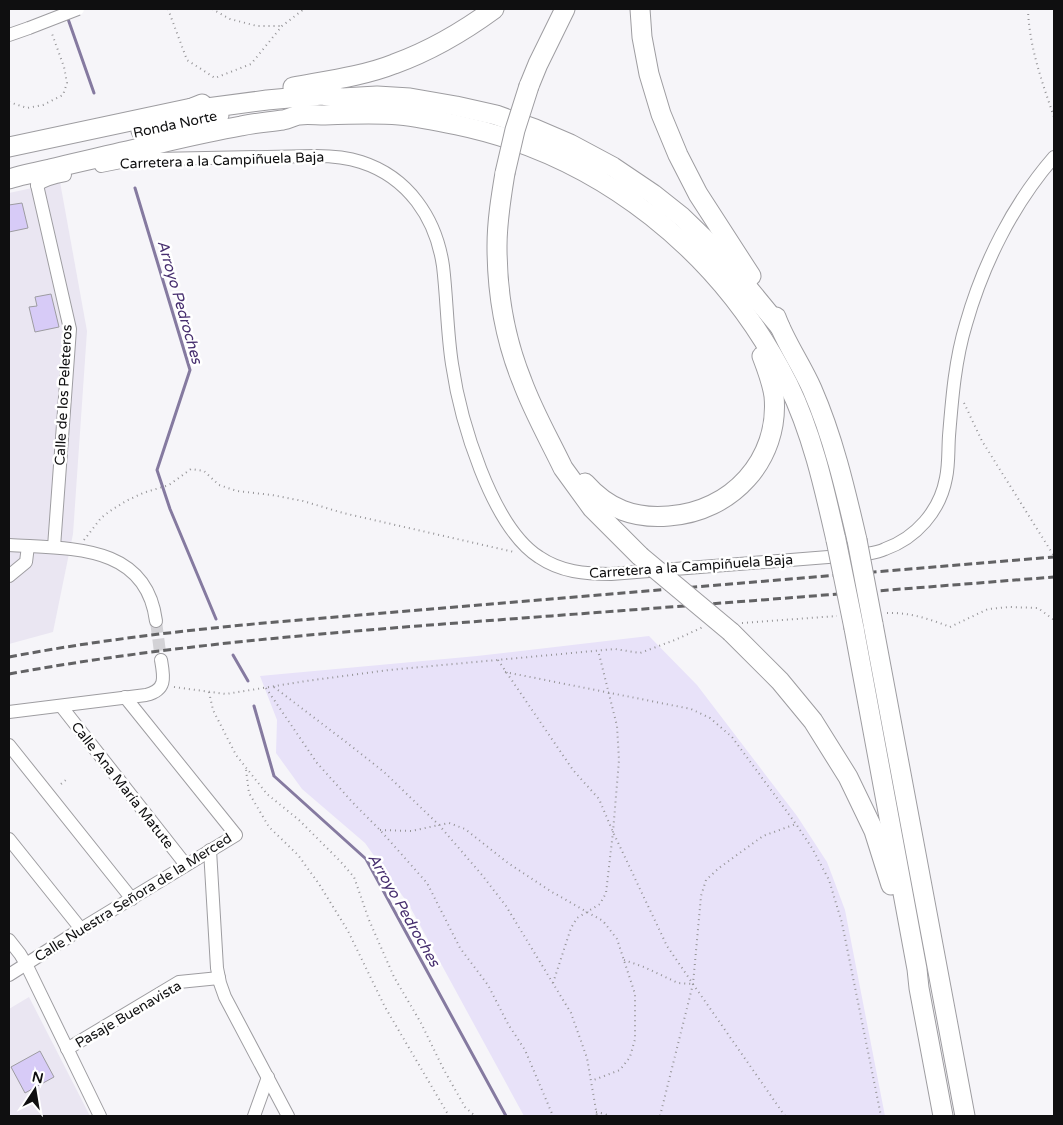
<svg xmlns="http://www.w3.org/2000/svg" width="1063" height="1125" font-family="'Varela Round',sans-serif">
<rect width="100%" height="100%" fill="#f6f5f9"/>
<g fill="#eae6f2">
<polygon points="60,182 87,331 73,534 53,632 9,644 9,193"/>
<polygon points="29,997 90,1116 9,1116 9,1009"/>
</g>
<polygon fill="#e8e2f9" points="649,636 697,685 797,816 827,862 845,910 885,1116 524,1116 409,905 365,843 302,789 276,753 277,720 260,676 477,656"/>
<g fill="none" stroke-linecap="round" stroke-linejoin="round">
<g stroke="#857aa0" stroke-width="3">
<polyline points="67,16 94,93"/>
<polyline points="135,188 190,370 157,470 170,509 216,619"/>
<polyline points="233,655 248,681"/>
<polyline points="254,706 274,776 366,859 506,1116"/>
</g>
</g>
<g fill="#d7cbf7" stroke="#9d9ca1">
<polygon points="22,203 28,228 9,232 9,205"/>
<polygon points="51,294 59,327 35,332 29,307 37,306 35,297"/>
<polygon points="40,1051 54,1077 25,1093 11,1067"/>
</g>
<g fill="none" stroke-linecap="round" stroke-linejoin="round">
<polyline stroke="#d3d2d6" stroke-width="12" stroke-dasharray="12 6" stroke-linecap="butt" points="156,621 161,660"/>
<g stroke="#9e9da1" stroke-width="14">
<g id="minor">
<polyline points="9,35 29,28"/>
<path d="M101,166L126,161L155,159L316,156C331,156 346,157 361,162C408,177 436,218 443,266C447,299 447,332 452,364C460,419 491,526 539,557C561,572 585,574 611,574L866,554C872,553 879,552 885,549C916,538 940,511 946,478C949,464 948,450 949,436C952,399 955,360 966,324C983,264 1013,204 1054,157"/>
<path d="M37,185C45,179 54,177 65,175"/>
<polyline points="37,185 70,329 54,547"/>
<path d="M9,545C69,549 146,543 156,621"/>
<polyline points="9,576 26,562 28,546"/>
<polyline points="61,706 186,865"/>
<path d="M9,712L146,695C167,690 164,677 161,660"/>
<polyline points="9,745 132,899"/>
<polyline points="9,839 81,929"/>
<polyline points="210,850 217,968 220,983 225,997 288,1116"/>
<polyline points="9,940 20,954 26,964 100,1116"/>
<polyline points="9,975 81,929 236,835 125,697"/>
<polyline points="67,1049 179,982 219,978"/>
<polyline points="254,1116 268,1077"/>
</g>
</g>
<g stroke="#9e9da1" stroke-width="21">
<g id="highway">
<polyline points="640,9 642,37 649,74 661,114 678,155 698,194 751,276"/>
<polyline points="529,86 538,64 565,9"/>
<path d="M293,87C325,81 364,76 394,64C430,51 464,31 494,9"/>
<polyline points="192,108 207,108 267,100 322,95 342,98 377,96 410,98 456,106 496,115 535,129 570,144 613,167 653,194 682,217 712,246 743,282 780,327"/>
<polyline points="141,131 219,115"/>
<polyline points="9,147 192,108 202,104"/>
<path d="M505,173C501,197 497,221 497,246C497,291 505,339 522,381C533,411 549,439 563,468L592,508L640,556"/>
<path d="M9,179C22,175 36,172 50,169C74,163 98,158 122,152C162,143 201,133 241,126C255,123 269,122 283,120C289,119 293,116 299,115C307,114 316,115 325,115C350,114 375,113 399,115C419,117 438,121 457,125C601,155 722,252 788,384C812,433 824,487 836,540"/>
<path d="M776,317C785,342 801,364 812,389C833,437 845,488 857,540"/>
<path d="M585,483C608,509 634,519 669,516C731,512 780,460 774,396C772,382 767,369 762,356"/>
<polyline points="873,624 965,1116"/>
<polyline points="854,628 917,969 919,988 943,1116"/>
<polyline points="731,632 780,681 813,721 848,777 874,831 891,885"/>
</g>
</g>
<g stroke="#969598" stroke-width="2" stroke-dasharray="1 4" stroke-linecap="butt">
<polyline points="168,9 187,60 215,78 251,64 282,26 304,9"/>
<polyline points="212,9 230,19 257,26 282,26"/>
<path d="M1028,9C1029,46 1042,82 1054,117"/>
<polyline points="9,102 27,108 43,105 63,95 67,83 64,67 51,31"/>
<polyline points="964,403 982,441 1054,556"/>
<polyline points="84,540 101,518 110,511 126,501 143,493 169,485 191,469 204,471 219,485 237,491 272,495 303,501 343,513 514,552"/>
<path d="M887,613C908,612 930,619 950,627L988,609L1010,607L1038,608L1054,620"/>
<polyline points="742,623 837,616"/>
<polyline points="498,660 573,770 599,799 613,832 667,946 693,984 660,1116"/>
<polyline points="505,672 691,709 710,718 732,737 796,824 812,848 829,880 842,923 881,1116"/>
<polyline points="174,687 226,694 306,681 389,670 615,649 640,653 675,640 703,627"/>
<polyline points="274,687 346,742 384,772 439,825 482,875 506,906 571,1013 587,1058 597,1116"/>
<polyline points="266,688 317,763 355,805 380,830 427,883 460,948 488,985 508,1024 525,1050 553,1116"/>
<polyline points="209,692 213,710 236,755 267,794 299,820 340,861 354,877 369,920 394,977 421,1023 444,1070 465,1107 475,1116"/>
<polyline points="246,770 249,793 269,827 298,855 319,884 348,931 385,1007 449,1116"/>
<polyline points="61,784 67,779"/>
<polyline points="380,830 411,831 449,823 465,829 508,863 552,892 603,921 617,939 635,994 635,1039 630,1057 620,1070 591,1081"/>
<polyline points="624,960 644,967 678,983 693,984"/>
<polyline points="553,983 571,928 577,918 600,904 606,893 613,832 619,760 617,726 598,650"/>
<polyline points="596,1112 605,1114 609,1116"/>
<polyline points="785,1116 693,984 701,896 706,880 719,868 763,836 796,824"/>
</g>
<use href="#minor" stroke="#fff" stroke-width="12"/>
<use href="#highway" stroke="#fff" stroke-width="19"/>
<g stroke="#626264" stroke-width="3" stroke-dasharray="8 4" stroke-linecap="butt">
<path d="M9,657C93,641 178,631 264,623L1054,557"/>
<path d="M9,674C178,643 351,631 523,618C700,605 877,591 1054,577"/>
</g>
<g stroke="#9e9da1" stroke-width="14" stroke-linecap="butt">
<polyline id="minor-bridge" points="29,28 78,9"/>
</g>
<g stroke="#9e9da1" stroke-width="21" stroke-linecap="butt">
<g id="highway-bridge">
<polyline points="505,173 515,130 529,86"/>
<polyline points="836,540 854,628"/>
<polyline points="857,540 873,624"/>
<polyline points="640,556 731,632"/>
</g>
</g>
<use href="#minor-bridge" stroke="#fff" stroke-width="12"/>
<use href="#highway-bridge" stroke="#fff" stroke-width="19"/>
</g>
<g text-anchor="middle" stroke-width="5" stroke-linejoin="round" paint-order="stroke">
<g font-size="14" fill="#0f0f10" stroke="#fff">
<text transform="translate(175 124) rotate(-12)" y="5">Ronda Norte</text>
<text transform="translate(222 160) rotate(-2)" y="5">Carretera a la Campiñuela Baja</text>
<text transform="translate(63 395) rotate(-87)" y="5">Calle de los Peleteros</text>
<text transform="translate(691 566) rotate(-4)" y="5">Carretera a la Campiñuela Baja</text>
<text transform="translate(123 785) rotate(52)" y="5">Calle Ana María Matute</text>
<text transform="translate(133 897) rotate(-32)" y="5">Calle Nuestra Señora de la Merced</text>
<text transform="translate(128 1014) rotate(-30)" y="5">Pasaje Buenavista</text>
</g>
<g font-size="15" font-style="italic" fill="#472f6f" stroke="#fff">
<text transform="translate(180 302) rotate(74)" y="5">Arroyo Pedroches</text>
<text transform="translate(404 910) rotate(60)" y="5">Arroyo Pedroches</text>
</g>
</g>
<rect width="1063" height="1125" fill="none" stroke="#0f0f10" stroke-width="20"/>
<g transform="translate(35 1090) rotate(12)" stroke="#ffffff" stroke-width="4" paint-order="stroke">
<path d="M0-4L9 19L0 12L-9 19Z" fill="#0f0f10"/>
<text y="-8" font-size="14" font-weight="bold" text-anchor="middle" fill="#0f0f10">N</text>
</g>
</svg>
